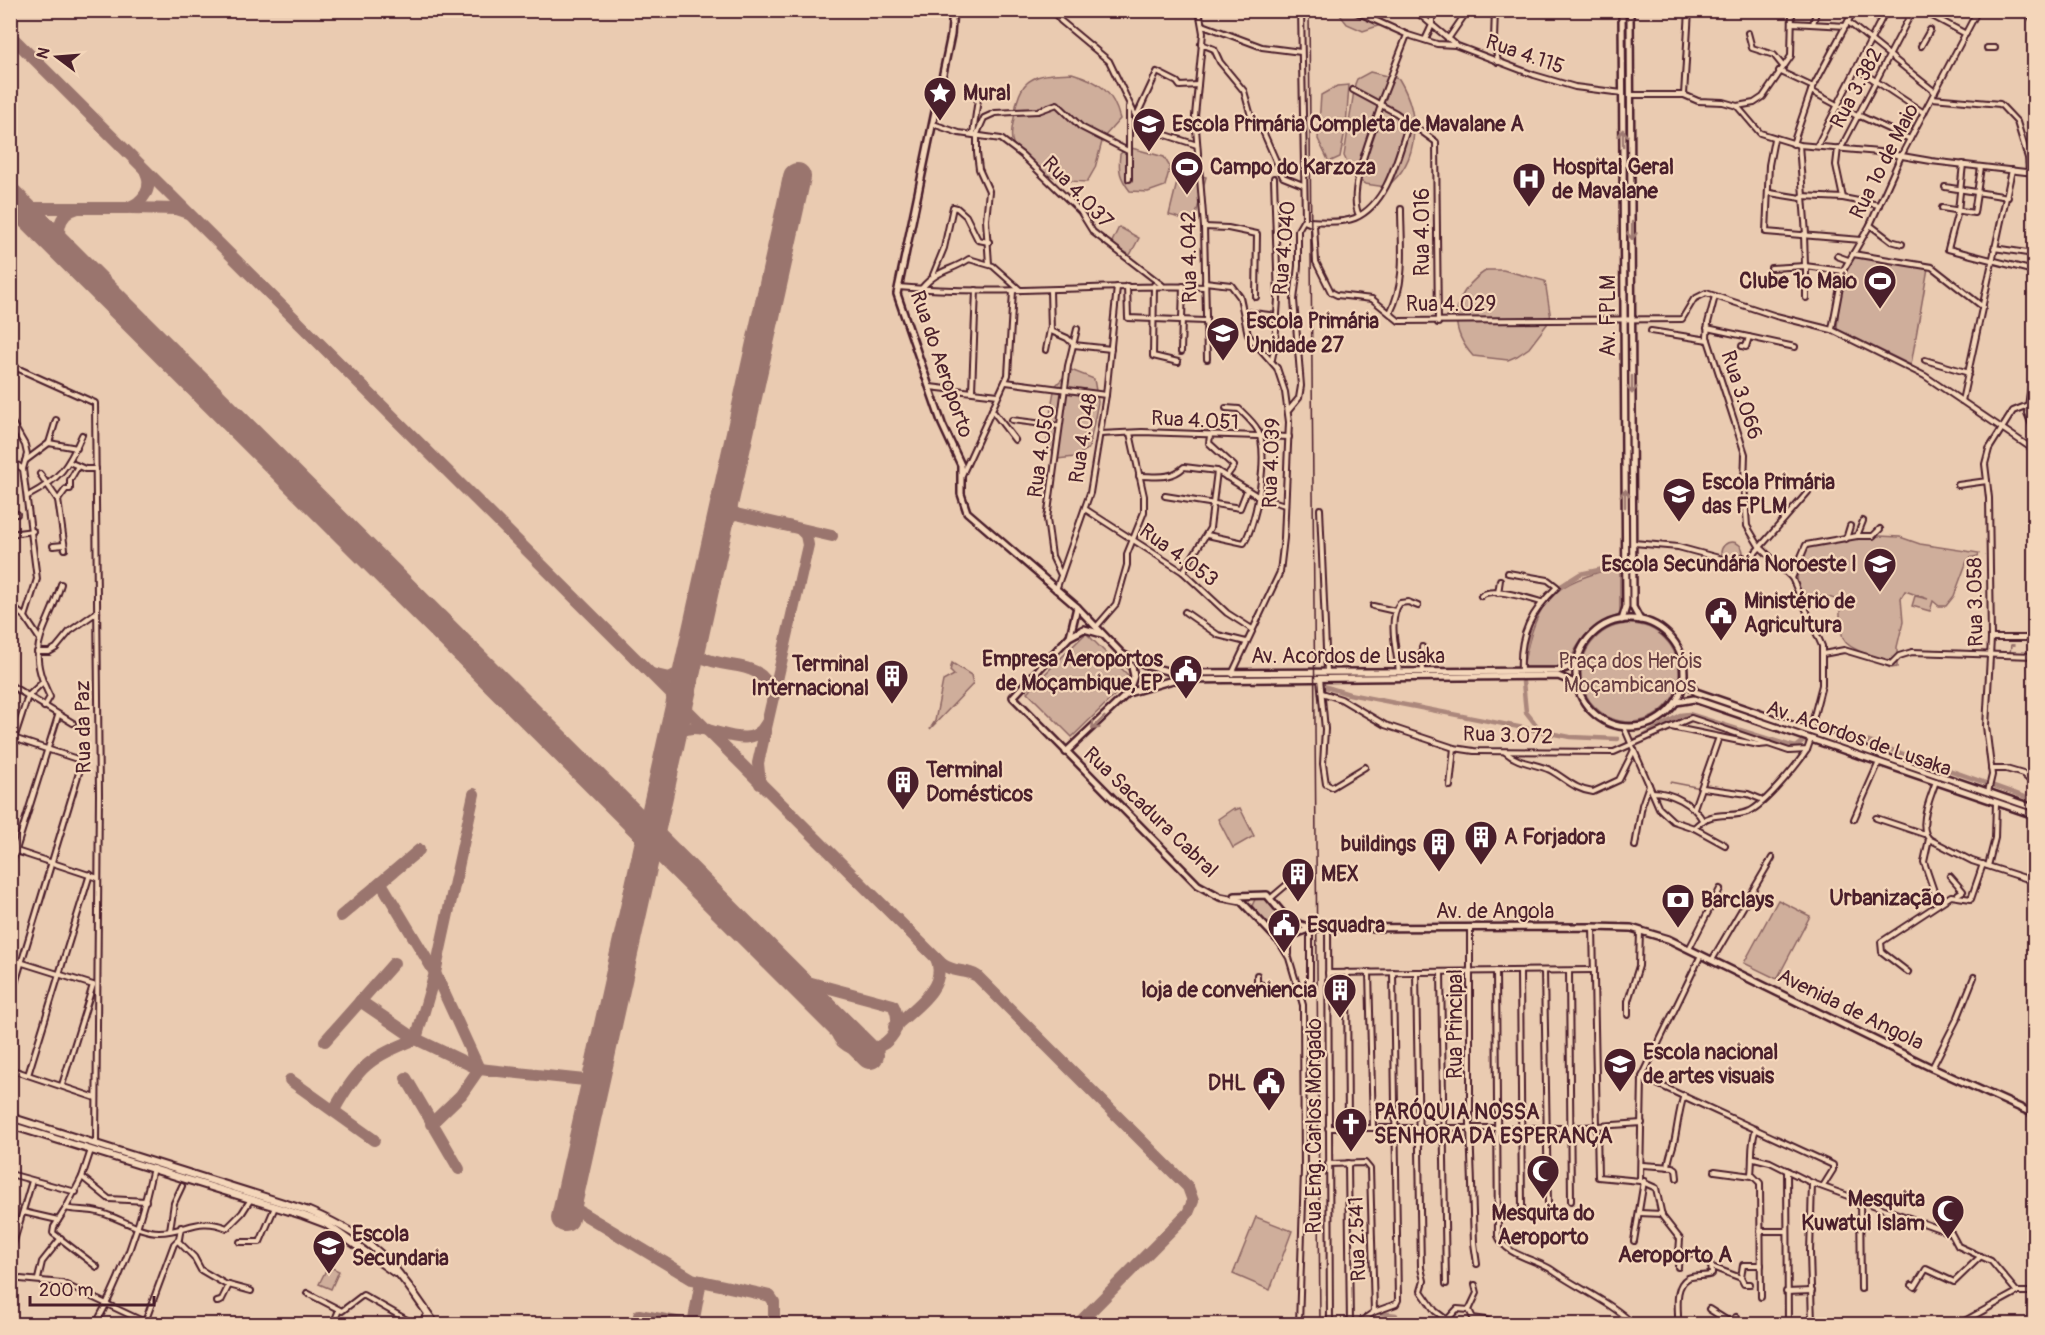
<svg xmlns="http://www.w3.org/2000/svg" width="2045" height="1335" font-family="Pangolin,sans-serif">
<rect width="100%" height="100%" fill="#eacbb1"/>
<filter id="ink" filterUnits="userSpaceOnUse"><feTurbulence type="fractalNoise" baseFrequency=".0167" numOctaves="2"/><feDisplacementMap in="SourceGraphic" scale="12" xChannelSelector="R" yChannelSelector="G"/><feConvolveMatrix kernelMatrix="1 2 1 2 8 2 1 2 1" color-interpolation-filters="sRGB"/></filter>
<g filter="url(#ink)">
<g fill="#cfae9b" stroke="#8c6663" stroke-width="1.5">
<polygon points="1337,11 1384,11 1381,25 1363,31 1347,24"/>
<path d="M1370,72L1399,79C1420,114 1421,161 1386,187L1365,184L1354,177L1344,156L1355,84L1357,79Z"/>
<path d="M1072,73C1099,81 1113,91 1120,119L1103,138L1095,168L1087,182C1060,182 1019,171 1012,140C1010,131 1014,121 1015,112C1016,102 1021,85 1031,80C1042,73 1059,74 1072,73Z"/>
<polygon points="1349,85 1346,126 1340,157 1329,162 1318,139 1321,95 1337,86"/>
<path d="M1128,147L1164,157L1170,167L1165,186L1148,192L1130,191C1120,178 1118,171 1120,154Z"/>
<polygon points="1180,170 1206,177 1194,222 1169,215"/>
<polygon points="1119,227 1139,238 1130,255 1111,244"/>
<path d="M1857,255L1928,268L1911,365L1837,329C1839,307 1838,271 1857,255Z"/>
<path d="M1487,270H1503L1545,281L1551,319L1529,348L1517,356L1508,360L1473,356C1446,326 1453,292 1487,270Z"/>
<polygon points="1071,370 1094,379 1098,402 1089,448 1075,457 1057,459 1047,443 1051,407 1055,386"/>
<path d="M1858,535L1900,537L1920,544L1979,553L1978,556L1970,558L1967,561L1954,596L1946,606H1939L1933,601L1930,611L1912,606L1915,596L1928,599L1905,591L1901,598L1903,622L1897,647V667L1891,668C1884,667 1882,661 1875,658C1835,642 1843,642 1839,602C1828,593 1813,598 1800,593C1794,576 1799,559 1808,545Z"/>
<circle cx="1732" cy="553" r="11"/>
<path d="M1620,566V615C1603,620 1586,631 1577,647C1572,655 1572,662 1564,667H1523C1538,595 1551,585 1620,566Z"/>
<circle cx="1630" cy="673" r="49"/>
<polygon points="1087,634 1129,676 1129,681 1072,737 1027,692 1084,635"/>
<polygon points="952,663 971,675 973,684 930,729 935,721 943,681 954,675 950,671"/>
<polygon points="1234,808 1235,810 1240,808 1254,836 1233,848 1218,819"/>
<path d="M1256,897C1272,898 1289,919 1289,934L1282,938L1272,932L1252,906Z"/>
<polygon points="1778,900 1810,916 1777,979 1744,963"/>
<polygon points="1256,1217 1292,1231 1270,1290 1233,1274"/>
<polygon points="328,1266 339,1271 331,1289 319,1284"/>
</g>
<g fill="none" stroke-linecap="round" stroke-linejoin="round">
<g stroke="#845d5c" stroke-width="1.5">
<polyline points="1782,566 1792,575"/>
<polyline points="2010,653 2011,645 2014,645"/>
<path d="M1631,739C1652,738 1668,718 1689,714L1788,745L1796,747L1804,741"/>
<polyline points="1670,782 1701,788"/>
</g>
<g stroke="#ab877c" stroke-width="4.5">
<polyline points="1555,590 1580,574 1617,566"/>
<polyline points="1522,662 1532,620"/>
<polyline points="1523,682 1526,712 1540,730"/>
<polyline points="1320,685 1349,694 1570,737 1618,739"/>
<polyline points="1819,728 1824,726 2034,800"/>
<polyline points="1639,739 1680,715 1689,714 1788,745 1796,747 1804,741"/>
<polyline points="1373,1312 1396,1315 1396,1324"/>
<polyline points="1427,1324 1429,1320 1443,1319 1447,1324"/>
<polyline points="1962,1324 2014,1296"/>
</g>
<g stroke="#9a756e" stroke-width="12">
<path d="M10,35L942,964C953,973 966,969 977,976L1188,1187L1193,1201L1188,1213L1078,1324"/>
<path d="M17,204L33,208H127C144,202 154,188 145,170"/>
<polyline points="131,208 176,209 188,213"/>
<path d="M66,252C55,236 56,214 78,208"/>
<polyline points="736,514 832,536"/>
<polyline points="719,529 726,517 736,514 729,508 726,496"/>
<path d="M696,630L694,646L699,656C729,672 760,656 774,696"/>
<polyline points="652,674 669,678 695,665"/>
<polyline points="672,697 676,708 676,722"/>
<path d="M671,744C688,701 745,763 766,724"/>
<polyline points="760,784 758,763 808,545 806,535 800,529"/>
<polyline points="381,883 435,973 479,1069 461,1095 431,1124"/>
<polyline points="341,916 419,850"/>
<path d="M788,973L804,981L893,1005C916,1049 836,1072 834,1020"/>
<polyline points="360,1001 416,1039 479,1069 594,1081"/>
<path d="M894,1027C913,1009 949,987 936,958"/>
<polyline points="325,1041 394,963"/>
<polyline points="406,1078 459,1169"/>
<polyline points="290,1080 374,1140"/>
<path d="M334,1110C359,1065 370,1058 416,1039L435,973L474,794"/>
<polyline points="567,1204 692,1279 770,1296 774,1302 774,1324"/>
<polyline points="639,1315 687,1324"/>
<polyline points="693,1324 701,1281"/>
</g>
<g stroke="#9a756e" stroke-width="28">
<polyline points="10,197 870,1055"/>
<polyline points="565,1218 797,177"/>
</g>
<g stroke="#4a1f2b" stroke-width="8">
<g id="minor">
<polyline points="1052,10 1061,21 1109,61 1136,117 1166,135 1197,145"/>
<polyline points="1199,10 1203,33 1195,116 1204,227 1207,359"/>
<polyline points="1352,10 1408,35 1437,44 1455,45 1534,75 1575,87 1622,93"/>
<polyline points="1414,10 1455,44"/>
<polyline points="1495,10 1494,39 1498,62"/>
<polyline points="1921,10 1966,34"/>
<polyline points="2027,10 2034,21"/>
<polyline points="1933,16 1936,10"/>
<polyline points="1848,22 1935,92"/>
<polyline points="1792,23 1846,26"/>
<polyline points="1813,24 1816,12"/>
<polyline points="1203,25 1262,47 1301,52"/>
<polyline points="1748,33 1752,48 1774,55 1782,65"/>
<polyline points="1448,39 1468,10"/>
<polyline points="1425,40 1432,25 1432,10"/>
<polyline points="1201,44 1214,49 1220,62 1244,91 1251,116 1262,129 1283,177 1303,185"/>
<polyline points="1921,46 1930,30"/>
<polyline points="1987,48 1995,48"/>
<polyline points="1856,68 1924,113"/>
<polyline points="1779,71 1813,87"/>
<polyline points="1353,90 1396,113 1436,142 1438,323"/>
<polyline points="1811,91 1859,117"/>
<polyline points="1631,95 1684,95 1698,101 1723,102 1737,106 1760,133 1799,145 1879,152 1931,161 2034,173"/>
<polyline points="1684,95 1689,10"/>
<polyline points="1932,98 2000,104 2017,122 2028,158 2029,172"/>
<polyline points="1380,104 1407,35"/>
<polyline points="1737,106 1754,103 1763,97 1791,56 1792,10"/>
<polyline points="1129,107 1129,179"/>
<polyline points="1860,116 1910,139"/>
<polyline points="1136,117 1157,72 1177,82 1180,86 1198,85"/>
<polyline points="933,124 959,133 1001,139 1022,155 1080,211 1093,232 1162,285"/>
<polyline points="973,134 979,92"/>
<polyline points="1774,139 1769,165 1766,232 1861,240"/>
<polyline points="1793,144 1811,91 1854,10"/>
<polyline points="1799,145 1806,234"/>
<polyline points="1817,146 1886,10"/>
<polyline points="1838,148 1836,165 1843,198"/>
<polyline points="1841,148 1913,10"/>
<polyline points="1963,164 1958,211 1948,249 2034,271"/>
<polyline points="1945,187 2008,197"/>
<polyline points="1770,193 1801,198"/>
<polyline points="1802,196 1843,198 1879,205"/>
<polyline points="1942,208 1974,213 1981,167"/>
<path d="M1359,215C1346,191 1374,130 1381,105"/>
<polyline points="1304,221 1314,225 1316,262 1331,292 1337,295 1372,299 1399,321 1682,319 1694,299 1706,293 1776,316 1832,330 1925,376 2034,450"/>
<path d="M1308,221C1321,222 1343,223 1355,218C1389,203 1398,154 1409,123"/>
<polyline points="1870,225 1891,241 1902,244"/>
<polyline points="1204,227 1228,228 1257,234 1256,297"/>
<polyline points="1804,234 1805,266"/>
<polyline points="1994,248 2034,254"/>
<polyline points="1853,254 1932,267 1983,307"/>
<polyline points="1837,256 1848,260"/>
<polyline points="989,264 986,220 989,191 979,169 977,153 977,134 984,118 995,113 1038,111 1057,104 1081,127 1128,151"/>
<polyline points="1806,267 1806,298"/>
<polyline points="1771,268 1805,266 1843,271"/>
<polyline points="933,275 944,248 953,207 957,208 966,216 978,240 989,242"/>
<polyline points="1205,282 1231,285 1240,297 1248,335 1277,368 1285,392 1289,422 1284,538 1280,572 1232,674"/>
<polyline points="1154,285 1153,356 1178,362"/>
<polyline points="1127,286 1128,318 1205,321"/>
<path d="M898,287C1000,296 1102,284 1204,287"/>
<path d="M921,289C939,268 950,272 969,259L993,266L1020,290"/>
<polyline points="1050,290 1051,331 1067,338 1074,345 1111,349"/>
<polyline points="1715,296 1708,323 1707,337 1745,454 1744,484 1747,526 1759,546 1792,578 1822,646 1822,685 1810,731"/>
<polyline points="1245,312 1277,316"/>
<path d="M1390,313C1407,280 1401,244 1401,209"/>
<polyline points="1707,328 1795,347"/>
<polyline points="1832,329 1843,271 1870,225 1901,156 1978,10"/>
<polyline points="1651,331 1708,340"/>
<polyline points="1742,346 1746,347 1749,337"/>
<polyline points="1046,350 1050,330"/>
<polyline points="1181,352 1183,286"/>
<polyline points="1272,359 1275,344 1278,299 1274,178"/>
<polyline points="1925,360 1969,373"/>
<polyline points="10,365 95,403 99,794 96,1143"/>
<polyline points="2034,365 2027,413 2034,430"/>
<polyline points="1006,382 1106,395"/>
<polyline points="10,384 16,368"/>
<polyline points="930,387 998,395"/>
<polyline points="972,390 976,290"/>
<polyline points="1962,401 2012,170"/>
<polyline points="992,410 1015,440"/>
<polyline points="1289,410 1299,398 1301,386 1294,300 1298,266 1298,230 1305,218 1301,10"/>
<polyline points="10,419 25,445 27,454 23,469 37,579 25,617"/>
<polyline points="1012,420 1059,426"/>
<polyline points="1100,434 1142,432 1289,437"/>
<polyline points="1210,436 1209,443 1234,466 1226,477"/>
<polyline points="49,443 56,420"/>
<polyline points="10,460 23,469"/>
<polyline points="25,461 49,443 77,448"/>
<polyline points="69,462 85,469 96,469"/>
<polyline points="40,474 58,500 65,549"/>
<polyline points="962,475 1008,375 1013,291"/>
<path d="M1139,476C1156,476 1170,480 1184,467L1217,471L1259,497L1285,505"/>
<polyline points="1958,485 1987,481"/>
<path d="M28,496C60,479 68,467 82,435"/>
<polyline points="1165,496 1240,508 1247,490"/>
<polyline points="58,500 66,489 70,489 70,480 78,466"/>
<polyline points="1085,509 1183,572 1227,613 1252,629"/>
<polyline points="1320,509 1327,672"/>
<polyline points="10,514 17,514"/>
<polyline points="10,534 33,531"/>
<path d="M1207,535L1244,543C1257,522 1270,451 1257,429C1253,422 1244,414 1239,409L1226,408"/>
<polyline points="1857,536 1863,521"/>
<polyline points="1846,539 1850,526"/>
<polyline points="1634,543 1678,547 1730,561 1741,561 1743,557 1747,559 1754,554 1808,492"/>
<polyline points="53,546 64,545"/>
<polyline points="1183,572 1210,528 1217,471"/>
<path d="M1508,573L1548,580L1557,587C1531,612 1519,634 1521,671"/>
<polyline points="1061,575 1052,556 1047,519 1068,366 1077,329"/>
<polyline points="1792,578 1806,545 1857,536 1873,536 1880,529"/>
<polyline points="1056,590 1090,493 1106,395 1117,287"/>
<polyline points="1498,593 1500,580"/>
<path d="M1481,596C1490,586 1527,598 1541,602"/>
<polyline points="10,605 25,617 39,638"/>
<polyline points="1373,606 1395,611"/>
<polyline points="1185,612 1218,635 1246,642"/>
<polyline points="1097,626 1116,604 1127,565 1127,554 1144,512 1144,496 1130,433"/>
<polyline points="1991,638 2034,638"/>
<polyline points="1422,647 1423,671"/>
<polyline points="37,652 49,652 56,648 70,631 97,612"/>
<polyline points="1823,654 1844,650 1891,664 1899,656 1912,652 2034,656"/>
<path d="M1399,672C1397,652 1387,619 1400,603L1408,602L1418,606"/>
<polyline points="1320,678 1325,729 1323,764 1326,784 1332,787 1365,767"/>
<polyline points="10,685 73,723"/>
<polyline points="1322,693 1341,699 1385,725 1454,748 1474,751 1614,752 1691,718 1789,751 1807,750 1811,739"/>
<path d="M44,707L50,697C23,644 47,634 61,584"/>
<polyline points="1624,727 1659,808 1673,821 1694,828 1725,845"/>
<polyline points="1671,727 1759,745 1769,744"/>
<polyline points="10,737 77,759 81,766 10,1000"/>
<polyline points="10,751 28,696 43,682"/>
<path d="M1505,752C1519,764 1534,763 1550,770C1565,778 1575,790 1593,792L1619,780L1634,750"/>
<polyline points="1991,769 2006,769 2023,774 2034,784"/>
<path d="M1936,781C1931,797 1917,826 1929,839L1972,861L2034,881"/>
<polyline points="1450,786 1454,748"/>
<polyline points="1703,788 1748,794 1763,800"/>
<path d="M1652,792C1671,792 1694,804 1703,821"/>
<polyline points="1988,792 1992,775 1986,726 1991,639 1989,498 1985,464 1989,449 2013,411 2028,405"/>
<polyline points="1694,808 1719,737"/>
<polyline points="1876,818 1924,834"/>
<polyline points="1854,819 1879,762"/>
<path d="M1694,828C1713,808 1729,820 1750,811C1765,804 1797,765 1807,750"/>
<polyline points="1929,839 1924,862 1938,903"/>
<polyline points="1635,846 1642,805 1649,785"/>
<polyline points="10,849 98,878"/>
<polyline points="1988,866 1995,838 1996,802"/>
<polyline points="10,869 58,716"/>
<polyline points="1950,876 1963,891 1958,894"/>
<polyline points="1271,898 1304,870"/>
<polyline points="1593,927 1598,1177 1640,1181 1656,1188 1662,1216 1680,1239 1678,1267"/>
<polyline points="1328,928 1330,1324"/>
<polyline points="1470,928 1470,1126 1474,1243 1477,1264"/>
<polyline points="1278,940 1289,958 1303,1005 1304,1171 1299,1324"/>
<polyline points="1689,949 1720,889"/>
<polyline points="1289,954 1289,937"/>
<polyline points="10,959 93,985"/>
<polyline points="1712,960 1772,858"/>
<path d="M1496,971L1498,1236C1506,1256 1536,1259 1552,1270C1577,1288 1611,1302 1633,1324"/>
<polyline points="1520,971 1522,1207"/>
<polyline points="1544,971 1548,1205"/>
<polyline points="1569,971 1571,1201"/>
<polyline points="1347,972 1348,1128"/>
<polyline points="1369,972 1373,1127"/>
<polyline points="1416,972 1421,1268 1424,1281 1421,1291 1435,1311 1447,1320 1457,1309 1469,1310 1473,1318 1486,1320 1494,1324"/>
<polyline points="1441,972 1446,1284"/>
<polyline points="1908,972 1882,952 1881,942 1951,896 1971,899 1983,864"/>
<polyline points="1328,973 1594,970"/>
<polyline points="1257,975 1257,983 1270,988 1300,987"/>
<polyline points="1310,984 1310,928"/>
<polyline points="1628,1015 1628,1001 1639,966 1640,931"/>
<polyline points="1932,1068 1958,1017 1974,977"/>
<polyline points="10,1069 96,1098"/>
<polyline points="28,1075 90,874"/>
<polyline points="1642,1077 1833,1165 1833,1170 1823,1186"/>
<polyline points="62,1085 93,985"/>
<polyline points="1328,1128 1570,1128 1642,1123"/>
<path d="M1756,1129C1750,1144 1753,1158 1751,1174L1760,1183L1761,1297"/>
<path d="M91,1150L82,1177L66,1208C76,1211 84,1209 93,1211C115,1214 137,1232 159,1232C187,1232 197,1216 227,1228L242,1213L251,1199"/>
<polyline points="1754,1158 1770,1162 1812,1183 1951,1233 1958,1246 1991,1261 2017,1292"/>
<polyline points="1348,1163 1350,1324"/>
<polyline points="1328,1164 1365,1163 1370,1169 1374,1312"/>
<polyline points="1642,1165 1673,1167 1676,1169 1677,1178"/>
<path d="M1668,1167C1669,1155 1673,1149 1675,1138C1678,1123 1679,1110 1684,1095"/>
<polyline points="1787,1170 1788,1324"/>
<polyline points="1715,1171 1752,1176"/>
<polyline points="10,1174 76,1192"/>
<polyline points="82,1177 109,1199 146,1201"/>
<polyline points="1640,1181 1642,1077 1701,955"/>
<polyline points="1860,1199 1861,1289"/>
<polyline points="66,1208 54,1227 53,1233 97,1267"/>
<polyline points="23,1212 58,1220"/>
<polyline points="1639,1213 1662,1214"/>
<polyline points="170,1230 174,1203 182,1186"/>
<polyline points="1760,1231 1786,1231"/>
<polyline points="178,1241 194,1257 201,1270 225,1284 251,1291"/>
<polyline points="1634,1241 1644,1181"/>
<polyline points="240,1242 260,1242 275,1207"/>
<polyline points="10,1254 32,1181"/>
<polyline points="1712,1267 1741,1278 1744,1284 1750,1284"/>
<polyline points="10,1278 62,1283 149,1324"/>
<polyline points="1741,1278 1743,1265 1761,1265"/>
<polyline points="38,1279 42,1262 61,1238"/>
<polyline points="1912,1285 1915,1287 1926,1269 1954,1282 1981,1256"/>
<polyline points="1786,1292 1812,1291"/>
<polyline points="307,1293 342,1311 363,1295 414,1324"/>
<polyline points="217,1302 221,1301 229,1285"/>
<polyline points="1709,1309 1728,1321"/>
<polyline points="1469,1310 1477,1293 1475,1285"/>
<polyline points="10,1318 17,1324"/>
<polyline points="145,1322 174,1244 179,1239 181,1227"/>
<path d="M96,1324C123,1274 141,1224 153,1168"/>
<polyline points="333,1324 339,1310"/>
<polyline points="420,1324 426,1316"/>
<polyline points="1357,1324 1374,1312 1396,1304 1398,1300 1393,972"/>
<path d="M1678,1324C1679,1310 1673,1287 1688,1278C1695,1275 1705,1277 1712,1274C1712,1254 1697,1254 1680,1254"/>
<polyline points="1726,1324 1736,1317"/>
<polyline points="1812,1324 1810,1252 1812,1183"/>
<polyline points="1959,1324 2017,1292 2034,1292"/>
</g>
</g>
<g stroke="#4a1f2b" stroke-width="10">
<g id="major">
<polyline points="953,10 951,35 897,294 942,424 961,465 961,494 967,512 1077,607 1122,654 1132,667 1134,676 1128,693 1066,752"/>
<polyline points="1630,10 1633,607 1640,620"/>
<circle cx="1630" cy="673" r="54"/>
<polyline points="1622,620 1626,607 1622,10"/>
<polyline points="1102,634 1084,629 1069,637 1013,697 1198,885 1220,897 1241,901 1278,940 1309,929"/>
<polyline points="1070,636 1077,607"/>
<polyline points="1124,655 1148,666 1175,673 1558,671 1577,664"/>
<polyline points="1684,677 1696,692 2034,808"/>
<polyline points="1128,693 1173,680 1558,676 1577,684"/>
<polyline points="1676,702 1694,699 2034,815"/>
<polyline points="1235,896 1267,895 1288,920 1291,935"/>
<polyline points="1288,920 1310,928 1593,927 1631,928 1668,939 1932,1068 2034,1114"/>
</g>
</g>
<g stroke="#4a1f2b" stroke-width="10">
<g id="highway">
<path d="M10,1117L309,1211C378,1240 394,1264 435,1324"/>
<polyline points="10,1125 302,1215 326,1224 395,1273"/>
</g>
</g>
<use href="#minor" stroke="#f4d6ba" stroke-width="4"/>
<use href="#major" stroke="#f4d6ba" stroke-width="5"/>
<use href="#highway" stroke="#f4d6ba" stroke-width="6"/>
<polyline stroke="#4a1f2b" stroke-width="1.5" points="1309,10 1320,1324"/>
</g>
<defs><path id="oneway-shaft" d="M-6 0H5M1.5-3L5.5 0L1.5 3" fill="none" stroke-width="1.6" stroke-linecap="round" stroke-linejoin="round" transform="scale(1.5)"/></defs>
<g stroke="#9f7a72">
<use href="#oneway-shaft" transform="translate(1623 138) rotate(-91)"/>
<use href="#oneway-shaft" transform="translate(1632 231) rotate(90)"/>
<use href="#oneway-shaft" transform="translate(1632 385) rotate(90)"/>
<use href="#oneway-shaft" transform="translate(1625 498) rotate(-90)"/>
<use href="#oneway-shaft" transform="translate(1098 723) rotate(136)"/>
</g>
</g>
<defs>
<g id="sight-pin" transform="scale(1.725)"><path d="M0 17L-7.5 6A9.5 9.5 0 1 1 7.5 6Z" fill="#4a1f2b" stroke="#f4d6ba"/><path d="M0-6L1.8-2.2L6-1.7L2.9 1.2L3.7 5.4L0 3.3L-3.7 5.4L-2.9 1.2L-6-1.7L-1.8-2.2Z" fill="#fff"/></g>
<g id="school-pin" transform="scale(1.725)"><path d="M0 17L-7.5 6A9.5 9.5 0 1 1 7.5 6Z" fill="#4a1f2b" stroke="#f4d6ba"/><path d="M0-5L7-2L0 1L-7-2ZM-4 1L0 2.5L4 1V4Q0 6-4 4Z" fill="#fff"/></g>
<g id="stadium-pin" transform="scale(1.725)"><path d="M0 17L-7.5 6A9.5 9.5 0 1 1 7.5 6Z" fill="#4a1f2b" stroke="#f4d6ba"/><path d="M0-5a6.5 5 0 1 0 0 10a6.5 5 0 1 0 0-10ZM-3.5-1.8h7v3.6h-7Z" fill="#fff"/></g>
<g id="hospital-pin" transform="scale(1.725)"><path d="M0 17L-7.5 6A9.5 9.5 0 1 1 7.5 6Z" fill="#4a1f2b" stroke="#f4d6ba"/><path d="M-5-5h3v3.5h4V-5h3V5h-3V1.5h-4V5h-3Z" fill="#fff"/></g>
<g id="civic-pin" transform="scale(1.725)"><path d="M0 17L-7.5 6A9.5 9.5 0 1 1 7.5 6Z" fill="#4a1f2b" stroke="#f4d6ba"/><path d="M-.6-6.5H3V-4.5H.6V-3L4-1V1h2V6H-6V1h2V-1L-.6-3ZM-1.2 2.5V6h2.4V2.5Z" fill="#fff"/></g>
<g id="building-pin" transform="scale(1.725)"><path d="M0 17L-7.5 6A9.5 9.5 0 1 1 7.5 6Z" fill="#4a1f2b" stroke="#f4d6ba"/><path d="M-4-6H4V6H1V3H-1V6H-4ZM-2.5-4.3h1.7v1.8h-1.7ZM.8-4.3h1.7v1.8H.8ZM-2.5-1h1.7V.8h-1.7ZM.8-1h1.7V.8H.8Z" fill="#fff"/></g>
<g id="bank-pin" transform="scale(1.725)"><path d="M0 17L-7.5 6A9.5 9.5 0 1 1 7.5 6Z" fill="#4a1f2b" stroke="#f4d6ba"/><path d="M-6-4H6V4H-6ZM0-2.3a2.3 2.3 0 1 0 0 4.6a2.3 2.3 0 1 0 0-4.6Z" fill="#fff"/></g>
<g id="university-pin" transform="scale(1.725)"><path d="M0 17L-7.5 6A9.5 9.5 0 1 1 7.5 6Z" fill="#4a1f2b" stroke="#f4d6ba"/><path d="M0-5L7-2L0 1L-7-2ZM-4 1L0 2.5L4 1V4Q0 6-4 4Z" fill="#fff"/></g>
<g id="church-pin" transform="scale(1.725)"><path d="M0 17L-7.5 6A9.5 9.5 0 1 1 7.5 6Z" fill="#4a1f2b" stroke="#f4d6ba"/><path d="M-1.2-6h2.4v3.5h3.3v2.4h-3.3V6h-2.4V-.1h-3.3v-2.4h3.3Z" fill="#fff"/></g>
<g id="mosque-pin" transform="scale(1.725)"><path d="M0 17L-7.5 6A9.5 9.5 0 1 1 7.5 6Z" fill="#4a1f2b" stroke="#f4d6ba"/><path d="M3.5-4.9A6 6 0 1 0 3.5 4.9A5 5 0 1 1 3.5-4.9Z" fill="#fff"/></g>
</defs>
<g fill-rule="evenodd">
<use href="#sight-pin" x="940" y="93"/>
<use href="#school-pin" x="1149" y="124"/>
<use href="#stadium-pin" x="1187" y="167"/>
<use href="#hospital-pin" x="1529" y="179"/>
<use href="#stadium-pin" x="1880" y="281"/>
<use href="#school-pin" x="1223" y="333"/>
<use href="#school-pin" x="1679" y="494"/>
<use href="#school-pin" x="1880" y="564"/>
<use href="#civic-pin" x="1721" y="613"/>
<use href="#civic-pin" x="1186" y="671"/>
<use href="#building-pin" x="892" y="676"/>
<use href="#building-pin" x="903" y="782"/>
<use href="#building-pin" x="1481" y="837"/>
<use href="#building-pin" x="1439" y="844"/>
<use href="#building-pin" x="1298" y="874"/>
<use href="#bank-pin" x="1678" y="900"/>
<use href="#civic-pin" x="1284" y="925"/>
<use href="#building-pin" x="1340" y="990"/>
<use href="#university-pin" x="1620" y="1064"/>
<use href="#civic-pin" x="1269" y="1083"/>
<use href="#church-pin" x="1351" y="1124"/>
<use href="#mosque-pin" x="1543" y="1171"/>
<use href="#mosque-pin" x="1948" y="1211"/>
<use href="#school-pin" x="329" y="1246"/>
</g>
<g text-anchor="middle" stroke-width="4.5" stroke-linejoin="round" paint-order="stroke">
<g font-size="21" fill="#4a1f2b" stroke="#f4d6ba">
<text transform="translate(1525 54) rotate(19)" y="7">Rua 4.115</text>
<text transform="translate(1856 88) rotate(-62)" y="7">Rua 3.382</text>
<text transform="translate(1884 161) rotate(-63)" y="7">Rua 1º de Maio</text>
<text transform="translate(1078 192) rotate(46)" y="7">Rua 4.037</text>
<text transform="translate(1422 232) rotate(-90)" y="7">Rua 4.016</text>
<text transform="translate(1284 248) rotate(-85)" y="7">Rua 4.040</text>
<text transform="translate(1189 257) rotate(-91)" y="7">Rua 4.042</text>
<text x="1451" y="311">Rua 4.029</text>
<text transform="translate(1608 316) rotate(-90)" y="7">Av. FPLM</text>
<text transform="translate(942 364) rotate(71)" y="7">Rua do Aeroporto</text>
<text transform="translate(1742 395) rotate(72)" y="7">Rua 3.066</text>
<text transform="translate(1195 420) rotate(3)" y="7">Rua 4.051</text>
<text transform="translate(1083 438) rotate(-81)" y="7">Rua 4.048</text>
<text transform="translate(1041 451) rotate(-82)" y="7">Rua 4.050</text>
<text transform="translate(1271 463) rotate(-88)" y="7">Rua 4.039</text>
<text transform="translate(1179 555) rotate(36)" y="7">Rua 4.053</text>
<text transform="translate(1975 602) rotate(-91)" y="7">Rua 3.058</text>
<text x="1348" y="663">Av. Acordos de Lusaka</text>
<text transform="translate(83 727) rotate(-91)" y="7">Rua da Paz</text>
<text transform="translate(1508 735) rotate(2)" y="7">Rua 3.072</text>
<text transform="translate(1859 738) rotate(19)" y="7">Av. Acordos de Lusaka</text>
<text transform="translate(1151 812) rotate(44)" y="7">Rua Sacadura Cabral</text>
<text x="1495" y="918">Av. de Angola</text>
<text transform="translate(1851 1009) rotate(26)" y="7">Avenida de Angola</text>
<text transform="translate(1455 1024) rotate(-90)" y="7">Rua Principal</text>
<text transform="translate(1314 1126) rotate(-90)" y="7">Rua Eng. Carlos Morgado</text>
<text transform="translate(1357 1239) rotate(-92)" y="7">Rua 2.541</text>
</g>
<g font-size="21" font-weight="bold" fill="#4a1f2b" stroke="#f4d6ba" text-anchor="start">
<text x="963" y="100">Mural</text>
<text x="1172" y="131">Escola Primária Completa de Mavalane A</text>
<text x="1210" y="174">Campo do Karzoza</text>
<text x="1552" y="174">Hospital Geral<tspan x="1552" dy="24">de Mavalane</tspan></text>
<text x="1857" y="288" text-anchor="end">Clube 1º Maio</text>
<text x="1246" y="328">Escola Primária<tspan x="1246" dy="24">Unidade 27</tspan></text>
<text x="1702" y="489">Escola Primária<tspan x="1702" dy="24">das FPLM</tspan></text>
<text x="1857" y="571" text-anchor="end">Escola Secundária Noroeste I</text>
<text x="1744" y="608">Ministério de<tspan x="1744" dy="24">Agricultura</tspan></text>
<text x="1163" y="666" text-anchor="end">Empresa Aeroportos<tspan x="1163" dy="24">de Moçambique, EP</tspan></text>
<text x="869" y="671" text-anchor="end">Terminal<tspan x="869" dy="24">Internacional</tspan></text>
<text x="926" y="777">Terminal<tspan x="926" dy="24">Domésticos</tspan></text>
<text x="1504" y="844">A Forjadora</text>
<text x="1416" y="851" text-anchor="end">buildings</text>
<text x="1321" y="881">MEX</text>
<text x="1701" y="907">Barclays</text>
<text x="1307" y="932">Esquadra</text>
<text x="1317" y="997" text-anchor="end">loja de conveniencia</text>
<text x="1643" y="1059">Escola nacional<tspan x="1643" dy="24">de artes visuais</tspan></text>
<text x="1246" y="1090" text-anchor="end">DHL</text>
<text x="1374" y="1119">PARÓQUIA NOSSA<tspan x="1374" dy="24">SENHORA DA ESPERANÇA</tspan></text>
<text x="1925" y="1206" text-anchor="end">Mesquita<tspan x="1925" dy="24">Kuwatul Islam</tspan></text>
<text x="1543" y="1220" text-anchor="middle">Mesquita do<tspan x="1543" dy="24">Aeroporto</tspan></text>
<text x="352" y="1241">Escola<tspan x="352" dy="24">Secundaria</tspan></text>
</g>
<g font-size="21" fill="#653c41" stroke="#f4d6ba">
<text x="1630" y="668">Praça dos Heróis<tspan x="1630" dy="24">Moçambicanos</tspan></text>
</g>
<g font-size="22" font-weight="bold" fill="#4a1f2b" stroke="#f4d6ba">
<text x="1887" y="905">Urbanização</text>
<text x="1675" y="1262">Aeroporto A</text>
</g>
</g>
<rect width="2045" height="1335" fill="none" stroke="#f4d6ba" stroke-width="36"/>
<rect x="18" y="18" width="2009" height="1299" fill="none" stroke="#4a1f2b" stroke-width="2" filter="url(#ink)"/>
<g transform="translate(57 57) rotate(286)" stroke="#f4d6ba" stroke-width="4.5" paint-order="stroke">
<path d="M0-4.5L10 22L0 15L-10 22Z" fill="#4a1f2b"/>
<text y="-9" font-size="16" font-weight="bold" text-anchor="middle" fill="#4a1f2b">N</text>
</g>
<path d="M30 1296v9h124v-9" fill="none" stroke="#4a1f2b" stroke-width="3"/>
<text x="39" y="1296" font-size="18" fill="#4a1f2b" stroke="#f4d6ba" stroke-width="4.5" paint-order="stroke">200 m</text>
</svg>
